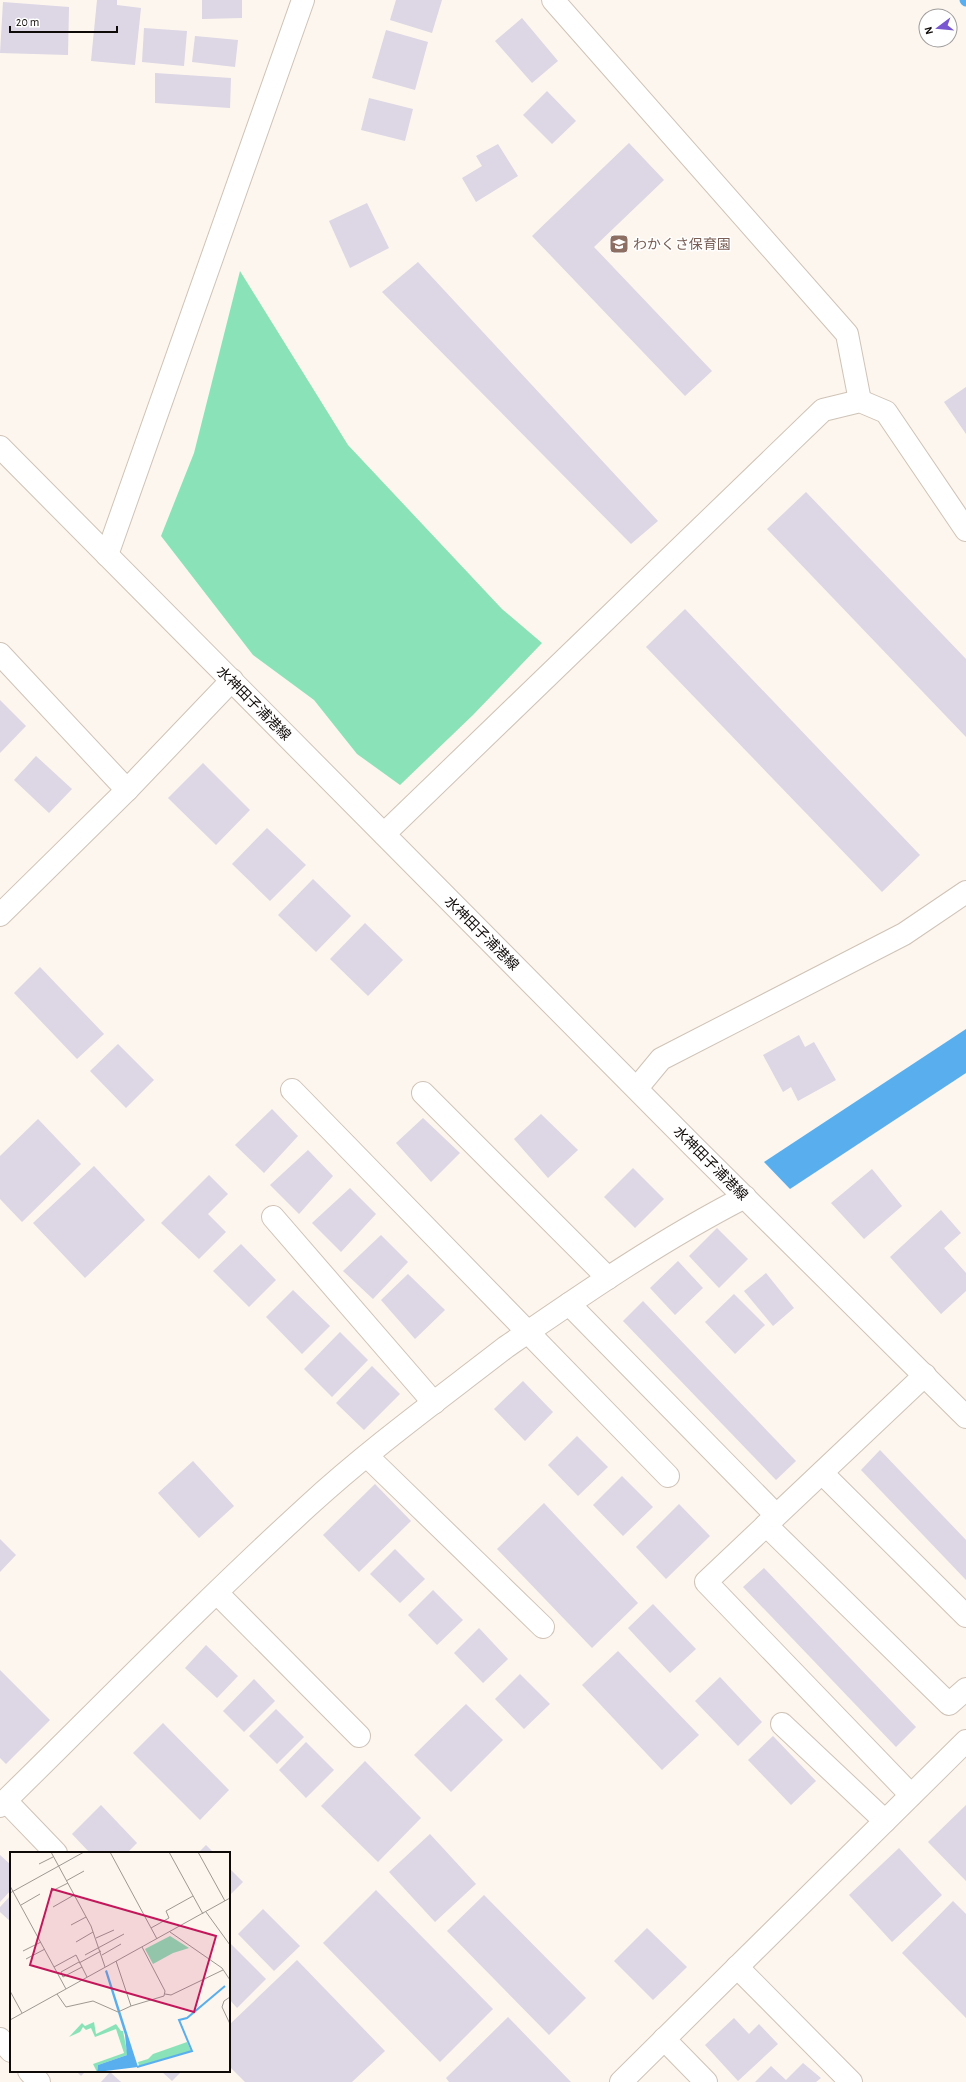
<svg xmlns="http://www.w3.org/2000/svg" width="966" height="2082" font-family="'Alegreya Sans','Noto Sans JP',sans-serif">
<rect width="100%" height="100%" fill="#fdf6ee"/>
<polygon fill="#8ae3b8" points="240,271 348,445 502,609 542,643 473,715 400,785 357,754 314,700 253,655 161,536 194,453"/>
<polygon fill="#59afee" points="966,1029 966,1073 790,1189 764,1162"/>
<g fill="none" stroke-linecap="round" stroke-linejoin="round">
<polyline stroke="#59afee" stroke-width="11" points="965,0 966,1"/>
</g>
<g fill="#dcd6e5">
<polygon points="97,0 117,0 117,5 141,8 135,65 91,61"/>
<polygon points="202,0 242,0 242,18 202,19"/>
<polygon points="396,0 442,0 432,33 390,20"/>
<polygon points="3,2 69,7 68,55 0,53"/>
<polygon points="522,18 558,61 532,83 495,41"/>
<polygon points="144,28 187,31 184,66 142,62"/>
<polygon points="386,30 428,42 415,90 372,78"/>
<polygon points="195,36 238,40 235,67 192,62"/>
<polygon points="155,73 231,78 230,108 155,103"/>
<polygon points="547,91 576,121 552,144 523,115"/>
<polygon points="369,98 413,109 405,141 361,130"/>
<polygon points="629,143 664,180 594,247 712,371 685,396 532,236"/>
<polygon points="498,144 518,176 476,202 462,178 482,166 476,156"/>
<polygon points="367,203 389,248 350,268 329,221"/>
<polygon points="418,262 658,521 631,544 382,292"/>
<polygon points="966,387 966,434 944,402"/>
<polygon points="806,492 966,659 966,737 767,529"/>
<polygon points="685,609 920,855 882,892 646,647"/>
<polygon points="0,700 26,726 0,753"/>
<polygon points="36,756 72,789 49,813 14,780"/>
<polygon points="203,763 250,810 216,845 168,798"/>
<polygon points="267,828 306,865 270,901 232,864"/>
<polygon points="313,879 351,916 316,952 278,915"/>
<polygon points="365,923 403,960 368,996 330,959"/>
<polygon points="40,967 104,1034 77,1059 14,993"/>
<polygon points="799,1035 805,1047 814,1042 836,1080 798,1101 791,1087 783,1092 763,1055"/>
<polygon points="118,1044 154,1080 126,1108 90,1071"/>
<polygon points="272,1109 298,1136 264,1173 235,1145"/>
<polygon points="541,1114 578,1150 548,1178 514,1139"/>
<polygon points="423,1118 460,1153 431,1182 396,1143"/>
<polygon points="38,1119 81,1164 22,1222 0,1199 0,1156"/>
<polygon points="308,1150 333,1176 299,1214 270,1185"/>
<polygon points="94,1166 145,1220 85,1278 33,1223"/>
<polygon points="633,1168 664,1199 635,1228 604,1197"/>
<polygon points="872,1169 902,1206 864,1239 831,1203"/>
<polygon points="209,1175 228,1194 208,1214 226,1232 199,1259 161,1223"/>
<polygon points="350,1188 376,1214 341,1252 312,1223"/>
<polygon points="941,1210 961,1233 944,1248 966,1273 966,1291 941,1314 890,1257"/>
<polygon points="717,1228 748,1259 719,1288 689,1256"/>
<polygon points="381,1235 408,1262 373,1299 343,1271"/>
<polygon points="241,1244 276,1280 249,1307 213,1271"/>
<polygon points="678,1261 703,1288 675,1315 650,1288"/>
<polygon points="766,1273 794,1308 773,1326 744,1291"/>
<polygon points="408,1274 445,1310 415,1339 381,1300"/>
<polygon points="293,1290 330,1326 302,1354 266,1317"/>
<polygon points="734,1294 765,1325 735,1354 705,1322"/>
<polygon points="643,1301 796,1461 776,1480 623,1321"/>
<polygon points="340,1332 368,1360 332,1397 304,1369"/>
<polygon points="372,1366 400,1394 364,1430 336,1403"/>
<polygon points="523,1381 553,1412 525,1441 494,1409"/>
<polygon points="577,1436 608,1467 578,1496 548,1465"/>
<polygon points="880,1450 966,1540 966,1580 861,1470"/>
<polygon points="193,1461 234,1506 199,1538 158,1493"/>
<polygon points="622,1476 653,1507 623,1536 593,1505"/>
<polygon points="375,1484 411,1521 359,1572 323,1535"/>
<polygon points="544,1503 638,1603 592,1648 497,1549"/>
<polygon points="679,1504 710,1536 666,1579 636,1547"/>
<polygon points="0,1539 16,1555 0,1572"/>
<polygon points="395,1549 425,1579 400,1603 370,1574"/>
<polygon points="764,1568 916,1727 896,1747 743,1587"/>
<polygon points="433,1590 463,1620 437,1645 408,1615"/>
<polygon points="653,1604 696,1649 670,1673 628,1628"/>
<polygon points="479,1628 508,1659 483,1683 454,1653"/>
<polygon points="206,1645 238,1676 217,1698 185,1668"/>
<polygon points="618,1651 699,1735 662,1770 582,1685"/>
<polygon points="0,1670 50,1720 6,1764 0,1758"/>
<polygon points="520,1674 550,1704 524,1729 495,1699"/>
<polygon points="720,1677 762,1722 738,1746 695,1701"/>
<polygon points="254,1679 275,1701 244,1732 223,1711"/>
<polygon points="466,1704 503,1740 451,1792 414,1755"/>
<polygon points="276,1709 304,1737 277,1764 249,1736"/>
<polygon points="163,1723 229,1790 200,1820 133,1753"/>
<polygon points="773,1736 816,1781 791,1805 748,1760"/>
<polygon points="306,1742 334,1770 306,1798 279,1770"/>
<polygon points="365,1761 421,1818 378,1862 321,1806"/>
<polygon points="101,1805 137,1843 127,1853 90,1853 72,1834"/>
<polygon points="966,1805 966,1881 928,1842"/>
<polygon points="430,1834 476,1884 435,1922 389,1872"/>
<polygon points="206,1845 214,1853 198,1853"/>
<polygon points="899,1848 942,1895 892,1942 849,1895"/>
<polygon points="0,1855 11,1865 11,1890 0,1902"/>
<polygon points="229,1868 243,1882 229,1896"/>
<polygon points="376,1890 493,2009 440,2062 323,1943"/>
<polygon points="11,1895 11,1922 0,1912 0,1907"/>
<polygon points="484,1895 586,1998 549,2035 447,1931"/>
<polygon points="953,1901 966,1914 966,2018 902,1953"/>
<polygon points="263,1909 300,1946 274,1971 238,1934"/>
<polygon points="647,1928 687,1967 653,2000 614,1961"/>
<polygon points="229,1942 266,1979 237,2008 229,1999"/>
<polygon points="297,1960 385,2051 352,2082 245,2082 229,2066 229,2025"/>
<polygon points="508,2017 571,2082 449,2082 446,2078"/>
<polygon points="734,2018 749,2034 759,2024 778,2044 738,2081 705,2045"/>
<polygon points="803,2063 821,2078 816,2082 755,2082 771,2066 786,2080"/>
<polygon points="76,2071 86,2071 81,2076"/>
<polygon points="161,2071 182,2071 172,2081"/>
<polygon points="110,2072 121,2082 101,2082"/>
</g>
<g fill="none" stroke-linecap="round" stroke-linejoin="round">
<g stroke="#cfc3b7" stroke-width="24">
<g id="street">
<polyline points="553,0 847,334 860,401"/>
<polyline points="107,555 303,0"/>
<polyline points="0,654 127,790"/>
<polyline points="384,834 823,410 860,401 886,412 966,530"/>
<polyline points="0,915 127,790 232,680"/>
<polyline points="637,1088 661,1059 904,934 966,892"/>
<polyline points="292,1090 668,1476"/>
<polyline points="423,1093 608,1278"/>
<polyline points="273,1217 434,1403"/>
<polyline points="569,1304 776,1515"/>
<polyline points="367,1456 543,1627"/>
<polyline points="822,1473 966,1616"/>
<polyline points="766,1525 949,1704 966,1689"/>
<polyline points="217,1593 359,1736"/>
<polyline points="782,1724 885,1821"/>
<polyline points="911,1795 706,1582 925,1375"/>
<polyline points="6,1801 56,1853"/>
<path d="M0,1806C102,1706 202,1603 308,1506C370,1449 439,1399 506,1347C583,1294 661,1240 745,1197"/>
<polyline points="737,1967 851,2082"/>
<polyline points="0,2039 11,2051"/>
<polyline points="664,2039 706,2082"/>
<polyline points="29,2071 39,2082"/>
<polyline points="621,2082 966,1741"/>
</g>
</g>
<g stroke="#cfc3b7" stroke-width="24">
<polyline id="secondary" points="0,447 694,1147 966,1417"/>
</g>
<use href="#street" stroke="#fff" stroke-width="22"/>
<use href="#secondary" stroke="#fff" stroke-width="22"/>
</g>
<defs>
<g id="school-square" transform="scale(1)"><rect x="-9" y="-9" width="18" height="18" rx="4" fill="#8d6e63" stroke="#fff"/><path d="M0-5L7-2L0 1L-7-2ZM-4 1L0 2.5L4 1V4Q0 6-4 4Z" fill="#fff"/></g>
</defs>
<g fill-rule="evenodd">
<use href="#school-square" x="619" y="244"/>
</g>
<g text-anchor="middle" stroke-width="3" stroke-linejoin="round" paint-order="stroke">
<g font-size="14" fill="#785e54" stroke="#fff" text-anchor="start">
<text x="633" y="249">わかくさ保育園</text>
</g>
<g font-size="14" fill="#0e0a07" stroke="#fff">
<text transform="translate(254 703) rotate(45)" y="5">水神田子浦港線</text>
<text transform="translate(482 933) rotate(45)" y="5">水神田子浦港線</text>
<text transform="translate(711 1163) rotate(45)" y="5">水神田子浦港線</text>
</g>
</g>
<g transform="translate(10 1852)">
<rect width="220" height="220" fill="#fdf6ee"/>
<path d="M160,84L179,96L163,101L143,112L135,97ZM84,170L86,182L106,172L111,179H113L117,199V203L88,213L87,220L83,212L114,201L106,177L85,185L81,176L76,178L73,175L70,180L59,185L72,171L75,174ZM177,190L181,199L129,214L128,210L138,207L143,202Z" fill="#8ae3b8"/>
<path d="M97,118L128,215L87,220L88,213L117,203L115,183L95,119Z" fill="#59afee"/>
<path fill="none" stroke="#59afee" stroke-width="2" d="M127,215L182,199L169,168L177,166L215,134"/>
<path fill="none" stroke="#9d9892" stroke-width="1" d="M41,0L81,74L95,115M100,0L147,87M159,0L193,62M188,0L215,49M29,12L43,5M56,29L74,19M0,34L56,137M40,40L58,31M0,41L74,0M11,53L30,42M43,55L64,43M196,60L220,93M61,73L76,65M141,76L159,66L156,59L183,44M160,80L212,116L220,128M86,86L104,78M66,90L83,80M13,99L31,90M75,103L114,82M92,103L111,92M16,107L35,97M106,109L121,154L154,144L155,139L132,95M69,110L51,120L53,125L72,115M69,111L91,99M44,115L66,103L77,125M0,139L12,161M47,142L56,155L83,149L108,160L121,154M155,142L161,143L213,118M220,145L214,149L212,155L220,172M0,168L220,46"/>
<path fill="#c2185b" fill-opacity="0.15" stroke="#c2185b" stroke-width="2" d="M42,37L206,84L184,160L20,113Z"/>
<rect width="220" height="220" fill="none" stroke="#0e0a07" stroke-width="2"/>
</g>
<g transform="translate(938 28) rotate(254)"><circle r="19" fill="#ffffff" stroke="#9f9d9c"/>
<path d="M0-3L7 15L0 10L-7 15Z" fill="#7857d1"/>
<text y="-6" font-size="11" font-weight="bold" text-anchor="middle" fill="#0e0a07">N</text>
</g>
<path d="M10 26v6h107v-6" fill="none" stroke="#0e0a07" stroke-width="2"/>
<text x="16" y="26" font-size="12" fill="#0e0a07" stroke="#ffffff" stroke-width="3" paint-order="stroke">20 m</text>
</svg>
